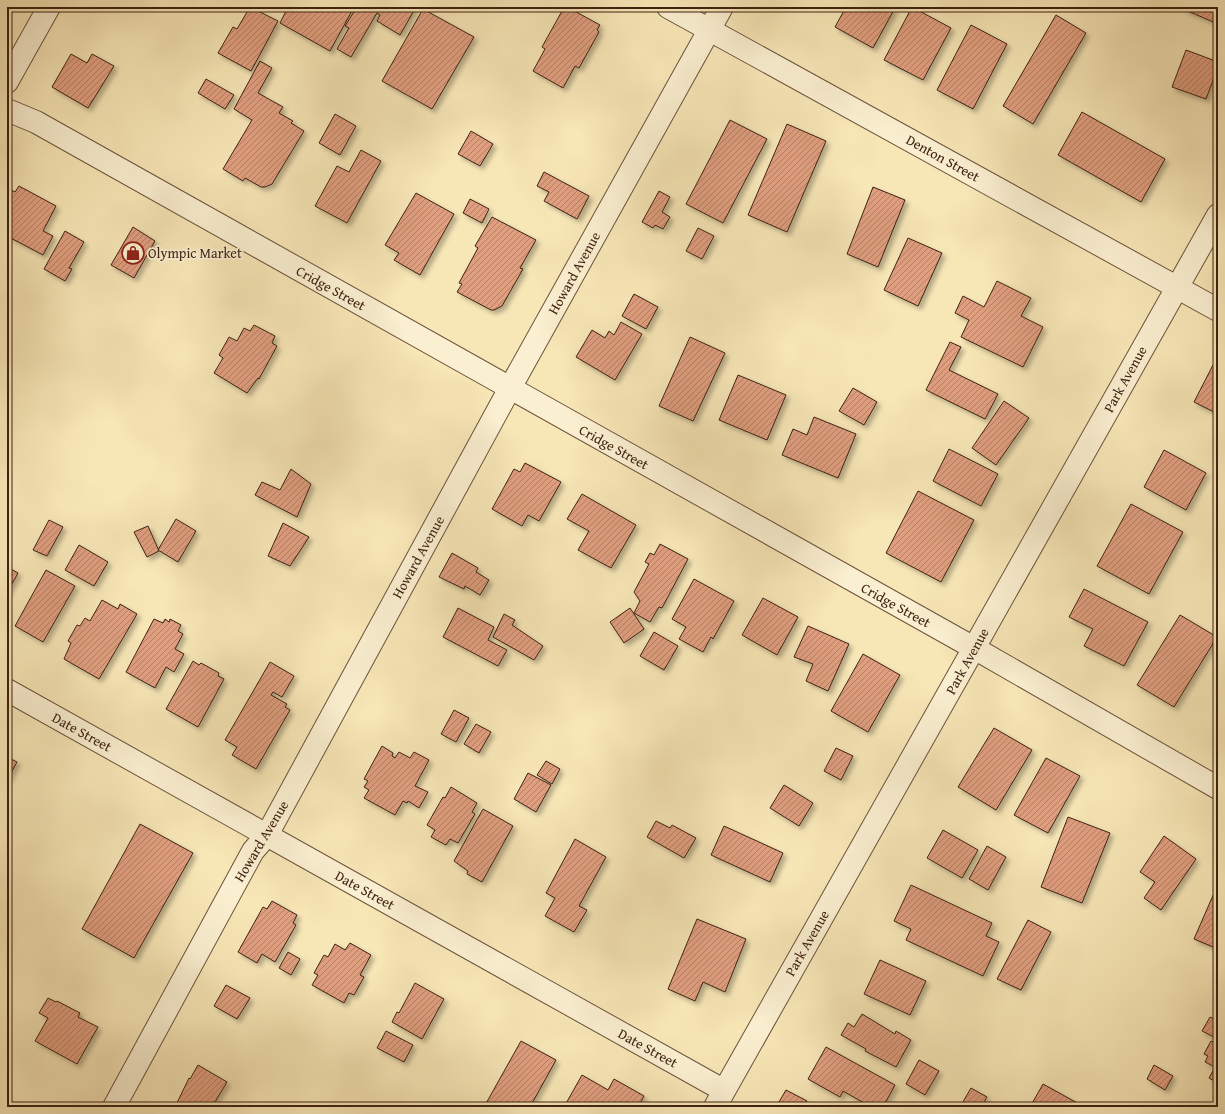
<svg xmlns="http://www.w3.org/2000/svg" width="1225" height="1114" font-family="'Gentium Book Plus',serif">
<defs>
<pattern id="building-hatch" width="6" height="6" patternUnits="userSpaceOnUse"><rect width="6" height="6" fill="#df9e7e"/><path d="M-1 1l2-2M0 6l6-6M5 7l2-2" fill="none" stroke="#b68066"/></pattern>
<filter id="shadow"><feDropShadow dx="3.5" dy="3.5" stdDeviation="2" flood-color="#0004"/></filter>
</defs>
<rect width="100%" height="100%" fill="#f7e6b6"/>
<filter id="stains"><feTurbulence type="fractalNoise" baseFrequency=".005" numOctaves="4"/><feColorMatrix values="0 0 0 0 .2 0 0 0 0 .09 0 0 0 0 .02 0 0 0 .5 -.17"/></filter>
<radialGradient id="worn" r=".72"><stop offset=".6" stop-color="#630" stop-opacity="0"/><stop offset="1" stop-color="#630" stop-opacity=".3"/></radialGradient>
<g fill="url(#building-hatch)" stroke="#3e2112" filter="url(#shadow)">
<polygon points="250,7 278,21 251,71 218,53 233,27 237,29"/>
<polygon points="288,7 354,7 330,51 280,23"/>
<polygon points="357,7 416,7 400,35 377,21 380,15 377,13 351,57 337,49 349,28 345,26"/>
<polygon points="567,7 600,25 597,30 599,32 579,68 575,66 563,88 533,71 545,49 542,47 562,11 564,12"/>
<polygon points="846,7 892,7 895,8 873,48 835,27"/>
<polygon points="912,7 951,28 923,80 884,60"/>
<polygon points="1184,7 1218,7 1218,24 1183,9"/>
<polygon points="423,9 474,37 432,109 382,81"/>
<polygon points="1056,15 1086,33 1033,124 1003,106"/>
<polygon points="971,25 1007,44 973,109 937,90"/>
<polygon points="1186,50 1218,62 1218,67 1206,99 1172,87"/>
<polygon points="71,54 87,63 92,54 114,66 88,108 52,87"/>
<polygon points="260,61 272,68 258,93 283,107 279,113 293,121 291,123 304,131 272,184 265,187 261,187 245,178 243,181 223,169 252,120 234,109"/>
<polygon points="206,79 234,95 225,109 198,93"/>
<polygon points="1082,112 1165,159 1141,202 1058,155"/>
<polygon points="335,114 356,126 340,155 319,143"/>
<polygon points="730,120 767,139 723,223 686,204"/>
<polygon points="787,124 826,141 787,232 748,215"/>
<polygon points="471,131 493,144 480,166 458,154"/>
<polygon points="361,150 381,161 347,223 315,206 337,166 349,172"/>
<polygon points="544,172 589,196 577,219 544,201 549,192 537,186"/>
<polygon points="19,186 56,206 43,231 53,236 43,255 7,236 7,193 9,189 15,192"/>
<polygon points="873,187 905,200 878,267 847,254"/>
<polygon points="659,191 670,197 662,212 670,217 663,229 655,225 653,228 642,222"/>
<polygon points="416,193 454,214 420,275 394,260 399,253 385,245"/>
<polygon points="470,199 489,209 482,223 463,213"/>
<polygon points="492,217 536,240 520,268 523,269 502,306 494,310 491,310 457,292 462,284 459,283 478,248 475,246"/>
<polygon points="133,227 155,241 134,278 111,265"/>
<polygon points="698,228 714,236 702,259 686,251"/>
<polygon points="65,231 84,242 69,268 72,269 65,281 44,269"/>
<polygon points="908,238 942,253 918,306 884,290"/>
<polygon points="997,281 1031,298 1021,316 1043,327 1023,367 961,337 969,320 955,313 963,296 984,307"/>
<polygon points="634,294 658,307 646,329 622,316"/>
<polygon points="621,322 642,334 615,380 576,357 592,330 605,338 609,331 614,335"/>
<polygon points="254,325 275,336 272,343 277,346 259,379 258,378 247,393 214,373 223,358 219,355 229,337 237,341 244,328 250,331"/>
<polygon points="690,337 725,353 693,421 659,406"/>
<polygon points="950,342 961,347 949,370 998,394 985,419 926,390"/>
<polygon points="1213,365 1218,368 1218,414 1194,402"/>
<polygon points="738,375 786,395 767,440 719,420"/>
<polygon points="853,388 877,402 864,425 839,411"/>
<polygon points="1004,401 1029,418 996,465 972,448"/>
<polygon points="814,417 856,434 838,478 782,455 793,429 807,435"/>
<polygon points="949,449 998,474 981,506 933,481"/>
<polygon points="1164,450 1206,473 1186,510 1144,487"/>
<polygon points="525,463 561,482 539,521 528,515 522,526 492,509 514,469 520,472"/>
<polygon points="291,469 311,484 297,517 255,495 262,482 280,490"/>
<polygon points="918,491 974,520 941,582 886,553"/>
<polygon points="582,494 636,525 611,568 578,550 589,531 567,519"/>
<polygon points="1131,504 1183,532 1149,594 1097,566"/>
<polygon points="176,519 196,531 178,562 158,550"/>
<polygon points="49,520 63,527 47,556 33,550"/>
<polygon points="283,523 309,537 290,566 268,556"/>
<polygon points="148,526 159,551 147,557 134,532"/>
<polygon points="660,544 688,559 662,608 659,607 650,622 634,613 640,601 634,592 649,564 645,562 650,553 654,555"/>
<polygon points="79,545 108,562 94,586 65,570"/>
<polygon points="452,553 478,568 476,572 489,580 480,595 465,586 464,589 439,577"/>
<polygon points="7,567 18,573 7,593"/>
<polygon points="46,570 75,586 43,642 15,626"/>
<polygon points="694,579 734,601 713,639 711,637 703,652 679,639 686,627 672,619"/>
<polygon points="1084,589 1148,622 1124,666 1084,646 1093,629 1069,617"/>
<polygon points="763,598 798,617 777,655 742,635"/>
<polygon points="102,600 118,609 120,604 137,614 99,679 64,659 71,643 68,641 77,625 80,626 85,618 90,621"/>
<polygon points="458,608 494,627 488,640 507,650 498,666 443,637"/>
<polygon points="630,608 644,629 624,643 610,622"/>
<polygon points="504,614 515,620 512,625 543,646 534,660 493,637"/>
<polygon points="1180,615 1217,637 1174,707 1137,685"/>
<polygon points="154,619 163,623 165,619 169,622 170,619 181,625 178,631 183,634 175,649 184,654 174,672 166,667 155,688 126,672"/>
<polygon points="808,626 849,644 828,691 806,681 813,664 794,657"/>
<polygon points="654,632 678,646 664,670 640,656"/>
<polygon points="863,654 900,675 868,732 831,711"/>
<polygon points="193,661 199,665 201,663 219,673 218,676 224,679 198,727 166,709"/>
<polygon points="270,662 294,676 282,697 273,692 271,695 287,704 285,707 290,710 256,769 232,755 237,747 225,740"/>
<polygon points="454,710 469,718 456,742 441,734"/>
<polygon points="476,724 491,732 479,753 464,744"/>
<polygon points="994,728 1032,750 996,810 958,787"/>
<polygon points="382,746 393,753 392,756 395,758 399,752 410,758 414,752 429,760 415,786 428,792 419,808 408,801 407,803 403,801 395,815 364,798 369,790 364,787 368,781 364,779"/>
<polygon points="836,748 853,756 841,780 824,771"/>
<polygon points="7,757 17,762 7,780"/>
<polygon points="1046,758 1080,776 1048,833 1014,815"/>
<polygon points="546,761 560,769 552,784 537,775"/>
<polygon points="528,773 551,785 536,812 514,799"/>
<polygon points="784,785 813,803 799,826 770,808"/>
<polygon points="451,787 477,803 472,812 475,814 458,843 450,839 446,845 431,837 435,830 427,825 443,797 445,798"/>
<polygon points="483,809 513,826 482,882 467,874 468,871 454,861"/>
<polygon points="1068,817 1110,833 1082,903 1041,887"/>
<polygon points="656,821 670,828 672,825 696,838 684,858 647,837"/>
<polygon points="140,824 193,853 134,958 82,929"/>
<polygon points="724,826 783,853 770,882 711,855"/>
<polygon points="943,830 978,850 962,878 927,858"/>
<polygon points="1164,836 1196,859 1161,910 1144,898 1155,882 1140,872"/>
<polygon points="575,839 606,857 579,906 587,910 574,932 545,916 555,898 546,893"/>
<polygon points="987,846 1006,857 988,890 969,879"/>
<polygon points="1218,884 1218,949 1194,939"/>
<polygon points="911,885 992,923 986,936 999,942 983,976 906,940 911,929 894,921"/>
<polygon points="272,901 297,915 293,923 296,925 275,962 262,954 257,963 238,952 263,907 267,909"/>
<polygon points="697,919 746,939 725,992 703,982 695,1001 668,989"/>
<polygon points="1028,920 1051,932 1021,990 997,979"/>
<polygon points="350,943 371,955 360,975 364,977 354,995 349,993 344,1003 312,985 318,975 314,973 324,955 328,957 335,944 345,950"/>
<polygon points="288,952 300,959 291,975 279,968"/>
<polygon points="880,960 926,981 910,1015 864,994"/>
<polygon points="415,983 444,999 422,1039 392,1022 397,1012 399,1013"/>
<polygon points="226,985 250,998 237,1019 214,1006"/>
<polygon points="48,998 56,1002 57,1001 80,1013 78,1017 98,1027 77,1064 35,1041 48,1018 39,1013"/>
<polygon points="862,1014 895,1034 896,1031 911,1040 896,1067 865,1051 866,1049 841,1035 848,1023 854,1027"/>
<polygon points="1210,1017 1218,1021 1218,1039 1202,1031"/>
<polygon points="386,1031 413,1045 404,1062 377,1048"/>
<polygon points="521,1041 556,1060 530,1107 484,1107"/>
<polygon points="1211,1041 1218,1045 1218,1083 1209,1078 1215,1067 1205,1062 1208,1056 1204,1054"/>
<polygon points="826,1047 895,1085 883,1107 871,1107 843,1091 840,1097 808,1079"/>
<polygon points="919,1060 939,1071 925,1095 906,1084"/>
<polygon points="198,1065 227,1082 212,1107 175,1107 189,1078 190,1079"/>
<polygon points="1154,1065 1173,1076 1165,1090 1147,1079"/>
<polygon points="582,1075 608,1090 614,1079 644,1096 638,1107 564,1107"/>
<polygon points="1043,1084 1081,1105 1079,1107 1030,1107"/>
<polygon points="971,1088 987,1097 981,1107 960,1107"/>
<polygon points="786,1090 807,1101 803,1107 776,1107"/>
</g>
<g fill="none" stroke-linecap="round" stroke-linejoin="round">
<g stroke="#6c523b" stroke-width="24">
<g id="minor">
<polyline points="668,7 1218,310"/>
<polyline points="7,82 49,7"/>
<polyline points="7,690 723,1090"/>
<polyline points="114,1107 253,851 267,835 510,388 722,7"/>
<polyline points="715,1107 974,648"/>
</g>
</g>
<g stroke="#6c523b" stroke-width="24">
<g id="tertiary">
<polyline points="7,110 36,122 974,648 1218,788"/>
<polyline points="974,648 1218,215"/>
</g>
</g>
<use href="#minor" stroke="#faefd0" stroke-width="22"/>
<use href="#tertiary" stroke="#faefd0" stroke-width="22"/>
</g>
<defs>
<g id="shop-ring" transform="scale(1.15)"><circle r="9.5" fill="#faefd0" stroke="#8f2418" stroke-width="1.5"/><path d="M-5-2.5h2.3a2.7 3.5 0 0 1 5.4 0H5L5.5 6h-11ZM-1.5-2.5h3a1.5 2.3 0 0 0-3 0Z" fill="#8f2418"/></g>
</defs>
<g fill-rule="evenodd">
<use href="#shop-ring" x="133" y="253"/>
</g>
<g text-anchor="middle" stroke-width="3.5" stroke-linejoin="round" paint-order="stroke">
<g font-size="14" fill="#3e2112" stroke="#faefd0">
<text transform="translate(943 158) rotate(29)" y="5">Denton Street</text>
<text transform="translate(574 273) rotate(-61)" y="5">Howard Avenue</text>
<text transform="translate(331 288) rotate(29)" y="5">Cridge Street</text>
<text transform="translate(1125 379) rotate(-61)" y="5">Park Avenue</text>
<text transform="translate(614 447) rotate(29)" y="5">Cridge Street</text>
<text transform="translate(418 557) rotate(-61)" y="5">Howard Avenue</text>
<text transform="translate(896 605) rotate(29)" y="5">Cridge Street</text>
<text transform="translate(967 661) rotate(-61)" y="5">Park Avenue</text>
<text transform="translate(82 732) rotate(29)" y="5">Date Street</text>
<text transform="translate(261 841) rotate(-59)" y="5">Howard Avenue</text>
<text transform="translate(365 890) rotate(29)" y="5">Date Street</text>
<text transform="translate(807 943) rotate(-60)" y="5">Park Avenue</text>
<text transform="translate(648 1048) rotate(29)" y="5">Date Street</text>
</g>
<g font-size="14" fill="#3e2112" stroke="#faefd0" text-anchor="start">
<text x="148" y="258">Olympic Market</text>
</g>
</g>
<rect width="1225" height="1114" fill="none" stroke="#f7e6b6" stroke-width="24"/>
<rect x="8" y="8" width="1209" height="1098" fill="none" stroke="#3e2112" stroke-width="2"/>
<rect x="12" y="12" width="1201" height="1090" fill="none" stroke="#3e2112"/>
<rect width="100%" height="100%" filter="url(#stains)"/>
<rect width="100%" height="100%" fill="url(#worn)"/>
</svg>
